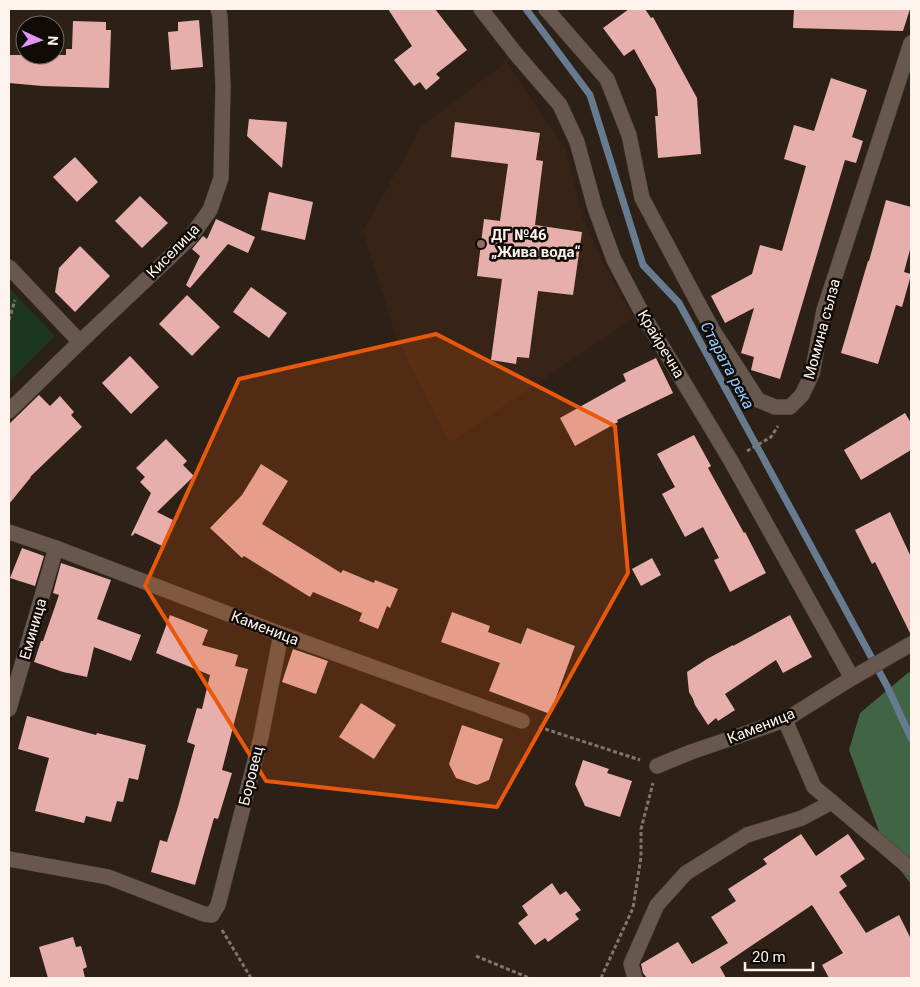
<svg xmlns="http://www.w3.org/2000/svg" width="920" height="987" font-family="Roboto,sans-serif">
<rect width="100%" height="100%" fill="#2d2017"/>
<polygon fill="#372417" points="506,62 566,149 582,216 601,258 634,318 450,442 396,337 363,231 422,126"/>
<polygon fill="#1b381f" points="9,288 55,336 9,382"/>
<polygon fill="#416444" points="909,672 911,675 911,884 887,853 849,750 860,713"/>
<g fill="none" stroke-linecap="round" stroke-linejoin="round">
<polyline stroke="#667b8f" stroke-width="7" points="526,9 590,95 643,265 679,303 887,686 911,738"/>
</g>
<g fill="#e7afab">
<polygon points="388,9 435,9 467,50 436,74 440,78 426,90 420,82 414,86 394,60 412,46"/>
<polygon points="629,9 645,9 651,18 653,17 697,98 701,154 658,158 655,116 658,116 656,89 634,49 624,56 603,28"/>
<polygon points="794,9 910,9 903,31 793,28"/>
<polygon points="199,20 203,67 171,70 168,32 178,31 178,22"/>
<polygon points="73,21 106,22 106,30 111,30 109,88 42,86 9,83 9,55 66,55 66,49 72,49"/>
<polygon points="831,78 867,90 852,137 863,141 856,163 845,160 780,379 751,370 754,357 741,353 754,308 725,323 711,296 752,274 760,245 782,251 806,166 784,159 794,125 814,131"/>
<polygon points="249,119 287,122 282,168 247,136"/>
<polygon points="455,122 540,133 536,160 543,161 535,225 582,232 573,295 538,291 529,358 517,357 516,364 491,360 502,279 477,276 484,219 500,221 508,164 451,157"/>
<polygon points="75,157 98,182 77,202 53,177"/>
<polygon points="269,192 313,202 305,240 261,230"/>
<polygon points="140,196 168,223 142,248 115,221"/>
<polygon points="886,200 911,207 911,246 904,272 911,274 911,275 902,307 896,305 878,364 841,353 868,261 869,261"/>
<polygon points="216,219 255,237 248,253 228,244 190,288 186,285 200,256 192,249 203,236 207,239"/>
<polygon points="80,246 110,276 75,312 55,292 59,268"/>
<polygon points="251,287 287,313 269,338 233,312"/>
<polygon points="187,295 220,327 192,356 159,324"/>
<polygon points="130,356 159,387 131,414 102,383"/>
<polygon points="656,358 673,393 617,420 618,422 575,446 560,418 626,381 623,374"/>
<polygon points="39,395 50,406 60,396 74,412 71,415 82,427 30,477 31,477 9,504 9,424"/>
<polygon points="905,413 911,423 911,450 861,480 844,450"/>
<polygon points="694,435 711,466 708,468 744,533 745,532 766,573 730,592 714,560 719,558 703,527 685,537 662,494 675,487 657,454"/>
<polygon points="166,439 187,461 183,465 194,476 157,512 173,520 162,546 135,533 132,536 131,535 151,493 140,482 145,477 136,468"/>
<polygon points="261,464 288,481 262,524 341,573 343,570 374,583 375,580 398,589 390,608 387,606 378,629 359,621 362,613 313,592 310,597 244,556 242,558 210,528 242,495"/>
<polygon points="890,512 911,557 911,635 875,562 872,564 855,530"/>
<polygon points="22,548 44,556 35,586 10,578"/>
<polygon points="652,558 661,575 641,586 632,569"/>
<polygon points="61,563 111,580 97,619 141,635 131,661 94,647 87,677 63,672 34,662 41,641 43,641 59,595 53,593"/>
<polygon points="452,612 490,626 488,632 521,644 527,628 575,646 550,714 489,691 500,663 441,642"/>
<polygon points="170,615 208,630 202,645 238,655 235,666 248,669 222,770 232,773 218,819 214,818 195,885 151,872 160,840 167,842 178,807 195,745 187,742 197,708 202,709 210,675 156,653"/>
<polygon points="790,615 812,657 783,673 776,660 725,694 735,710 718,721 716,718 708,725 695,705 693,699 689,692 687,672 707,659 733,645 733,646"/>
<polygon points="293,649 328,661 316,694 282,682"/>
<polygon points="361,703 396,725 374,759 339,737"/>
<polygon points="27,716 96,735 97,733 146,745 138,780 129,778 123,802 117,801 111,822 86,816 84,823 35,811 49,758 18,749"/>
<polygon points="462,725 503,739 489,780 477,785 456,778 449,764"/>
<polygon points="583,760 609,769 607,773 632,781 620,817 585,806 575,784"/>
<polygon points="801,834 816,856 848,834 865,859 840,876 847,886 839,892 866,933 899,915 911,939 911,978 829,978 822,965 843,953 812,905 720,967 726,978 647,978 643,973 641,964 678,942 692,964 728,943 711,917 736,901 728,889 767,864 763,859"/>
<polygon points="552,883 560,895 566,891 581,910 575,914 579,919 548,942 545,938 535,945 518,923 528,915 522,906"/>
<polygon points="73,937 76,947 81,946 87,967 83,969 85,978 48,978 39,947"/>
</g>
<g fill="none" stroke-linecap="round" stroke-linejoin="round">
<g stroke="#483c36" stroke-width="16">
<g id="minor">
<polyline points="481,9 516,54 560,105 577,142 595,208 614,260 642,313 731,461 852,678"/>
<polyline points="546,9 607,79 629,135 642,198 712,329 758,400 775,407 790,407 802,395 812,374 824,310 911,43"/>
<polyline points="9,267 80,342"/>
<polyline points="9,411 80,342 189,239 210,210 221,178 223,86 220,16 218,9"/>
<polyline points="9,532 56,548 281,634 522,721"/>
<polyline points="9,709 56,548"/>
<polyline points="785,720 814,787 911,869"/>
<polyline points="657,766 691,752 785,720 852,678 911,644"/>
<polyline points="9,859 108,877 204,914 212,915 218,905 261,737 281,634"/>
<polyline points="635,978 631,964 657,905 686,873 747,835 802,818 832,802"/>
</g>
</g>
<g stroke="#80756c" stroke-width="3" stroke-dasharray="4 2.5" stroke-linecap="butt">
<polyline points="9,320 15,300"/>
<polyline points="747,451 771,437 778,426"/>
<polyline points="539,727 640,760"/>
<polyline points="222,930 251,978"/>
<polyline points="476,956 529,978"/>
<polyline points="601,978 633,908 641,857 641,829 653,783"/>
</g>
<use href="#minor" stroke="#67574d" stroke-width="15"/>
</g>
<path fill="#e8590c" fill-opacity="0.2" stroke="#e8590c" stroke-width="4" stroke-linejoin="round" d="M436,334L615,426L628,573L497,807L266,781L145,586L239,379Z"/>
<circle fill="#8d6e63" stroke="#110b07" stroke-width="2" cx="481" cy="244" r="5"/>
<g text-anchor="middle" stroke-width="5" stroke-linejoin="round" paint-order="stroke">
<g font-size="15" font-weight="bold" fill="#fcf3ec" stroke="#110b07" text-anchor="start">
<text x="491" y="240">ДГ №46<tspan x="491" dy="17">„Жива вода“</tspan></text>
</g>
<g font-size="15" fill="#fcf3ec" stroke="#110b07">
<text transform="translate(173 251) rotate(-46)" y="5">Киселица</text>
<text transform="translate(822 329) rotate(-75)" y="5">Момина сълза</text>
<text transform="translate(661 344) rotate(59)" y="5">Крайречна</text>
<text transform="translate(265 628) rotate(21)" y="5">Каменица</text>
<text transform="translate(33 629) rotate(-74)" y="5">Еминица</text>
<text transform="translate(761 726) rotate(-22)" y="5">Каменица</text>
<text transform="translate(251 776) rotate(-76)" y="5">Боровец</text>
</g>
<g font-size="16" font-style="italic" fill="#90c9fe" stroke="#110b07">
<text transform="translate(728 365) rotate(62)" y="6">Старата река</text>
</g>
</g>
<rect width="920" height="987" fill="none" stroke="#fcf3ec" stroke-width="20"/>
<g transform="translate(40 40) rotate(93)"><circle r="24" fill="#110b07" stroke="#6f6863"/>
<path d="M0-4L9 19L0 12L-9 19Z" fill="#de98f2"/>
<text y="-8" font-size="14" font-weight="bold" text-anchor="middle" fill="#fcf3ec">N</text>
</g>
<path d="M745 962v8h68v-8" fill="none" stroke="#fcf3ec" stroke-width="2.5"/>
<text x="752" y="962" font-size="15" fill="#fcf3ec" stroke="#110b07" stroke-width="4" paint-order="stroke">20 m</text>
</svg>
